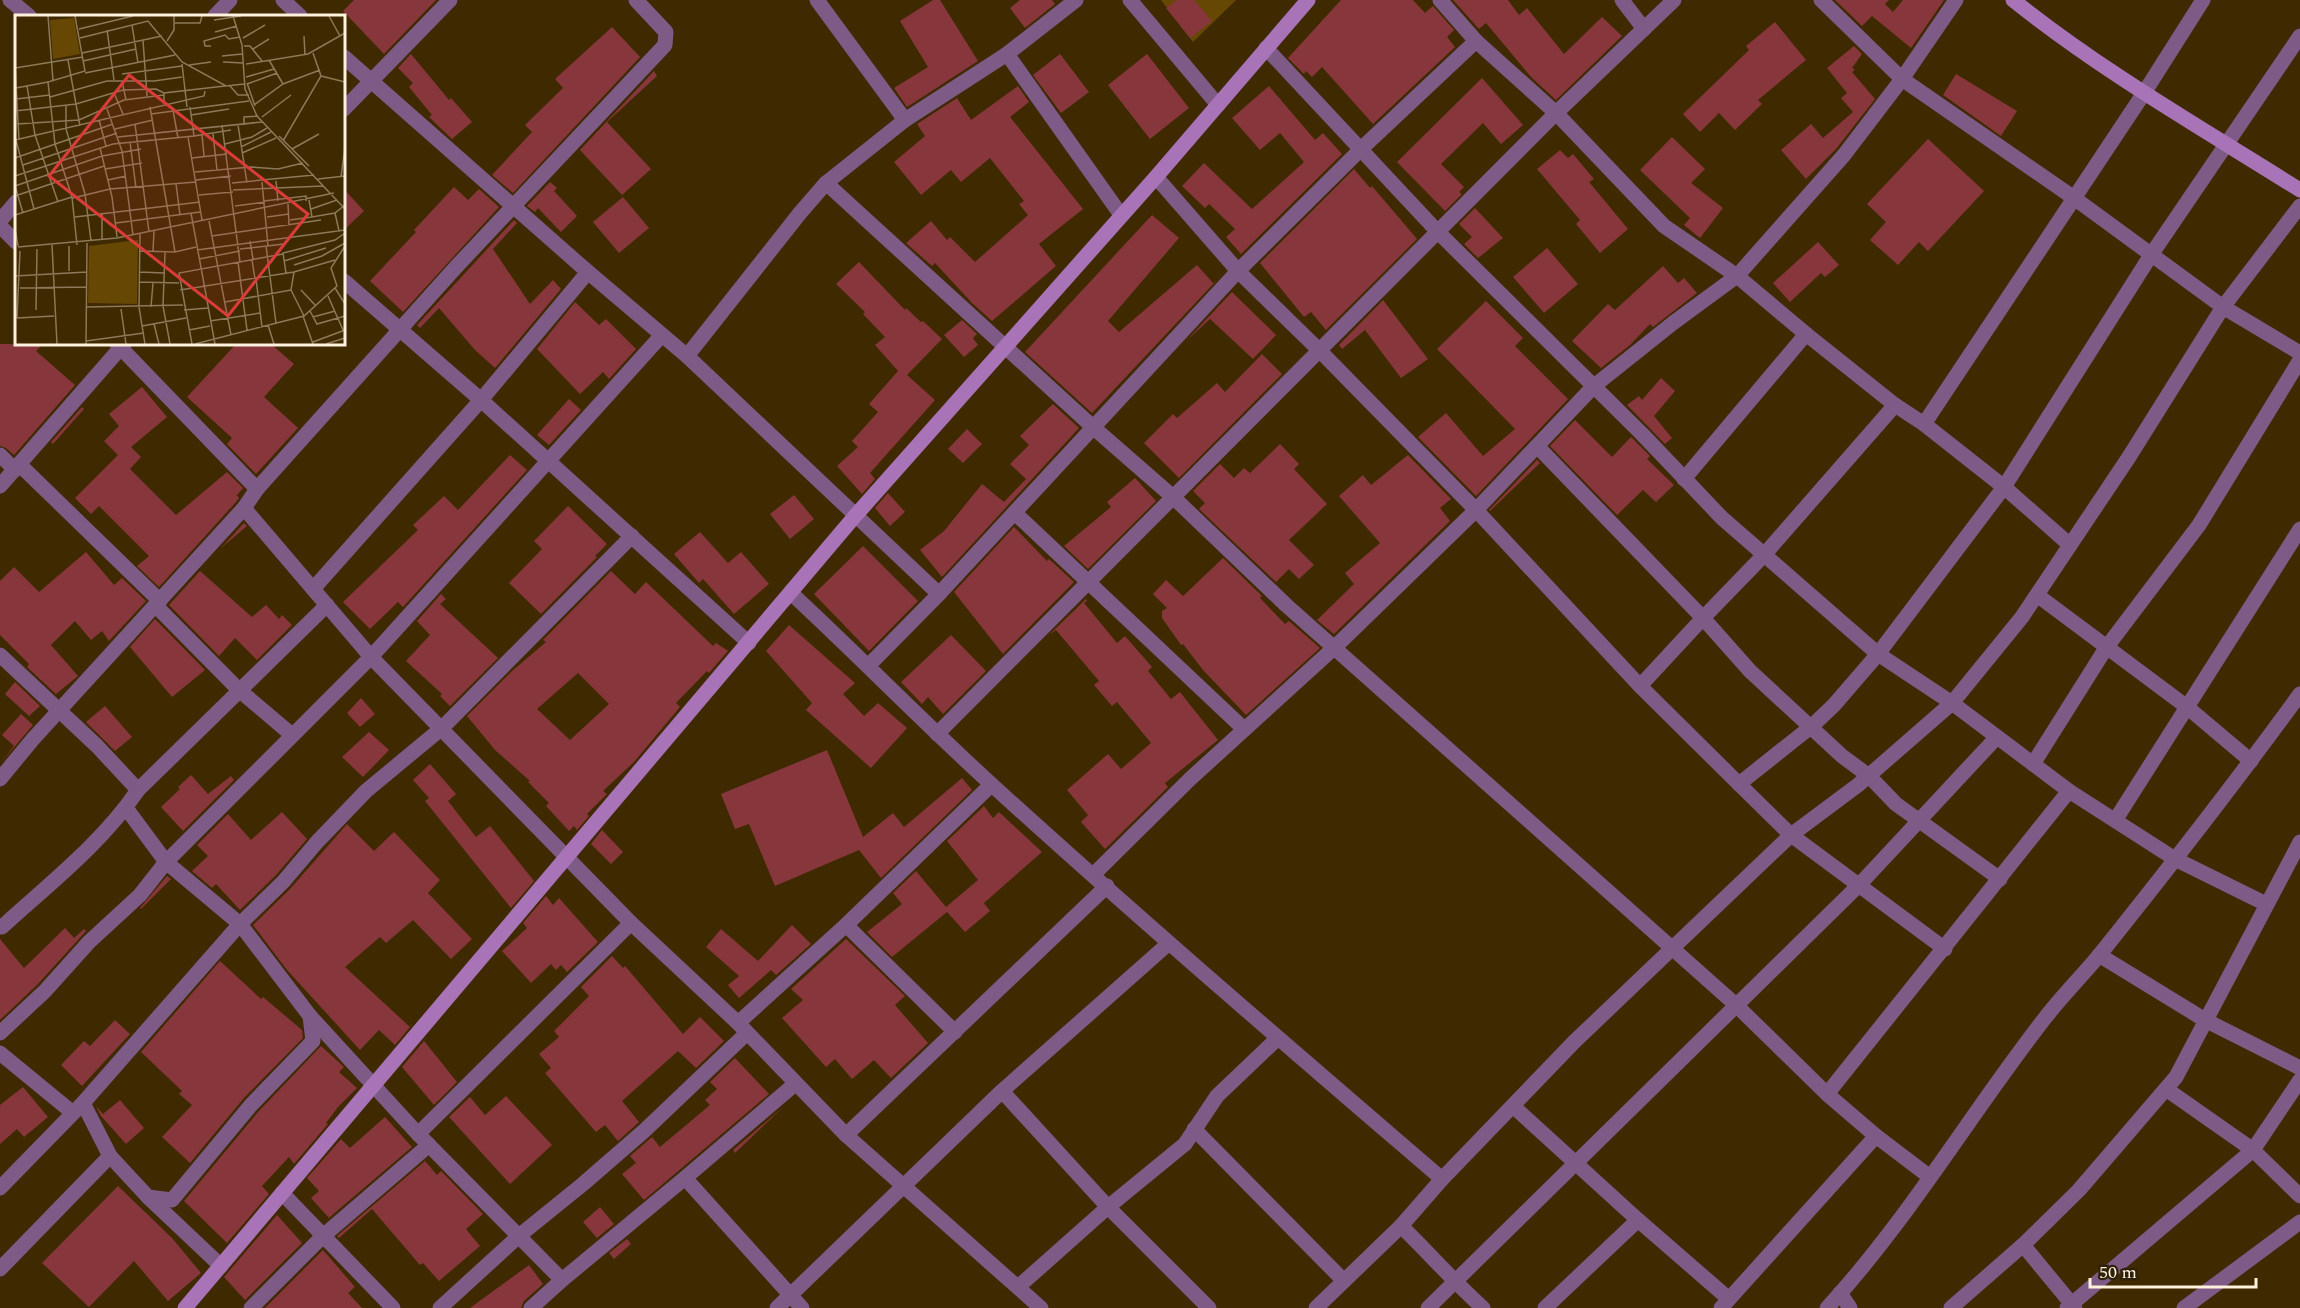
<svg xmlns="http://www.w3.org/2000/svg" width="2300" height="1308" font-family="Spectral,serif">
<rect width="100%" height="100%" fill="#3e2901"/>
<polygon fill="#664704" points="1161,0 1236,0 1193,42"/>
<g fill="#87373b" fill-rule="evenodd">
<polygon points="354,0 436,0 384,54 343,11"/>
<polygon points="933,0 940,0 978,61 907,107 894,88 928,67 900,21"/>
<polygon points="1020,0 1052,0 1055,4 1025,28 1010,8"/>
<polygon points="1177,0 1194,0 1212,21 1190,38 1166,8"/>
<polygon points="1341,0 1413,0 1425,13 1433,6 1454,30 1447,37 1455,47 1373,124 1322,67 1312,77 1306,71 1304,74 1288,58"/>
<polygon points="1453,0 1508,0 1519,15 1527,8 1564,54 1602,17 1622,36 1556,100 1531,77 1486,23 1479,29"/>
<polygon points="1835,0 1889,0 1885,4 1893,12 1903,0 1944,0 1911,48 1872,16 1862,26"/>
<polygon points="1775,22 1806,60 1758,100 1762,104 1735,130 1719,113 1700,132 1683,114 1749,50 1746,46"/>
<polygon points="612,27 640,57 513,193 492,175 532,132 525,125 563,88 555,79"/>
<polygon points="1854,46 1862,54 1852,68 1855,70 1852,72 1875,99 1836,149 1806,179 1781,150 1811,124 1823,138 1853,112 1841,98 1847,93 1827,68"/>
<polygon points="411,54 449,100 451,98 472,122 452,139 429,117 432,115 409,87 413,83 398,68"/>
<polygon points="1060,54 1089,92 1061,113 1033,75"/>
<polygon points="1147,54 1189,108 1150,139 1108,85"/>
<polygon points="654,71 657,76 607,122 651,169 622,195 580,150"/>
<polygon points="1956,74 2017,111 2001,136 1943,95"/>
<polygon points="1482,78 1523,125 1501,144 1483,123 1441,164 1464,187 1459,192 1462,194 1445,211 1397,162"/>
<polygon points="1018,86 1029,102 1010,117 1083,209 1039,244 1056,266 992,321 972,303 935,263 932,266 906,243 931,221 947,240 950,237 975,262 1028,215 1019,204 1024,201 990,158 961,182 951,170 921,195 894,162 925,136 917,124 957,98 971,120"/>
<polygon points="1269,86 1315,140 1323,133 1342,154 1241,254 1226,237 1235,229 1209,204 1205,208 1182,186 1204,163 1252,209 1304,162 1280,133 1260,150 1232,118"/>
<polygon points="1672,137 1705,169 1691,183 1723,208 1700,238 1684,225 1690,218 1640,170"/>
<polygon points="1928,139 1984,191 1928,251 1919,242 1898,265 1870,240 1886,222 1867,204"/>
<polygon points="1560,150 1568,158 1573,154 1594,179 1589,182 1628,229 1600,253 1576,224 1580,220 1537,169"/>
<polygon points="1354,169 1370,188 1372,186 1417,239 1326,330 1311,312 1304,317 1260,263"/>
<polygon points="550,182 557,188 554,191 577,216 561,232 538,208 535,212 527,206"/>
<polygon points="454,187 468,200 479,189 499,207 403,312 370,281 416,232 414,230"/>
<polygon points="344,189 364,211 344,230"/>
<polygon points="623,197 649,228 619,253 593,222"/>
<polygon points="1475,208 1503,238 1478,258 1464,244 1472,237 1459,224"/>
<polygon points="1152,215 1179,238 1108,321 1119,332 1197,265 1213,283 1216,281 1092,413 1025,352"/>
<polygon points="514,220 517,223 493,249 530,304 553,280 561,289 495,368 475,350 439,308 420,328 417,325"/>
<polygon points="1818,242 1839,265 1825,277 1821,273 1790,302 1773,283"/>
<polygon points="1547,248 1578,284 1544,313 1513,277"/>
<polygon points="859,262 905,310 906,308 921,322 923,321 942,339 907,375 935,400 870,473 875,479 862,494 837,466 858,447 852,441 878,412 869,404 898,371 875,345 885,337 863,314 865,312 836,284"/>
<polygon points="1663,266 1678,283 1684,278 1697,293 1653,327 1650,324 1630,345 1601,368 1572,341 1608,304 1615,310"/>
<polygon points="1232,292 1276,335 1253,359 1210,319 1186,341"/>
<polygon points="1383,300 1428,359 1401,378 1365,330 1342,349 1339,345"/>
<polygon points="1486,301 1523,338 1515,346 1568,399 1476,496 1418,437 1446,413 1483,456 1515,429 1437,349"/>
<polygon points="575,302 599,325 606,319 636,349 609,379 603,372 580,394 537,349"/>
<polygon points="962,320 977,334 973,338 978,345 964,357 944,335"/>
<polygon points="0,344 43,344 36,351 75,385 14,455 6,448 0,446"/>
<polygon points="236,344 271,344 294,364 264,397 298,428 256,474 227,444 232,438 187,397"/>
<polygon points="1262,354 1282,374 1179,478 1144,443 1173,414 1177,418 1217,383 1225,392"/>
<polygon points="1661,378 1675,391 1654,416 1672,438 1665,444 1627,405 1639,396 1642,400"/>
<polygon points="142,387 167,417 131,447 141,457 130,469 176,515 227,472 243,488 237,495 239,498 236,502 159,587 137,566 149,556 99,506 91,514 75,498 118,455 104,441 119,426 109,414"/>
<polygon points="569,399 581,410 549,445 537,435"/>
<polygon points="1053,404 1079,428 942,577 920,550 944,531 982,484 1004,502 1026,479 1010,464 1029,445 1020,436"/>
<polygon points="82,407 84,409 53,444 51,442"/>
<polygon points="1575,420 1612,457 1631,437 1650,456 1647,459 1674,485 1656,502 1643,490 1617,515 1550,446"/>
<polygon points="967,429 982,444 963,463 948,449"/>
<polygon points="1280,444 1299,464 1294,469 1327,504 1289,540 1314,565 1299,579 1289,569 1276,582 1199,509 1205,503 1193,491 1220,464 1234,478 1244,468 1250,473"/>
<polygon points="510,455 527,470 403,607 398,602 370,629 343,602 418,530 413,525 444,496 458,510"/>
<polygon points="1408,455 1451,499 1440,508 1450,521 1334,634 1317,620 1354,584 1345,573 1380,543 1339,496 1363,475 1371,485"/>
<polygon points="1537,460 1540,463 1490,511 1489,510"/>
<polygon points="1135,478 1156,501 1088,569 1064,546 1111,507 1107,502"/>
<polygon points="888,493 905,512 890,526 875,508"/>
<polygon points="794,495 814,519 790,539 770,514"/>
<polygon points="568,506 607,544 595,556 597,557 541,614 509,583 542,549 534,541"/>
<polygon points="244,523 247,526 220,549"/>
<polygon points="1014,527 1047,561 1049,559 1074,582 1003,654 954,592"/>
<polygon points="700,532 728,563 741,552 769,584 734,614 703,579 699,583 674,554"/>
<polygon points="863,546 918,601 869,651 814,594"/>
<polygon points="86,552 114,585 122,578 146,601 109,641 102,631 91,640 75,621 51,645 78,676 56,694 27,667 29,664 0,635 0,581 14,567 39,592"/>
<polygon points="1223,558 1262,596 1260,598 1285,624 1289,621 1320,648 1246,715 1203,670 1183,644 1181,645 1162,618 1162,611 1167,608 1153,594 1166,580 1183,596"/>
<polygon points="200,571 252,617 266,605 279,619 282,615 292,625 257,660 235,638 219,656 169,605"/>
<path d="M611,571L635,594L646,582L713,646L716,643L728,651L709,673L707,671L676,703L680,707L634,762L603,791L607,794L587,814L589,816L577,830L574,826L569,831L546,806L549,803L528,782L530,781L495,750L467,716L512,671L546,642L543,640ZM578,673L609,704L570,740L537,709Z"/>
<polygon points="441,594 446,599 440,604 498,658 450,706 440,696 442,694 406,661 430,635 417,621"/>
<polygon points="1086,599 1087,601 1084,603 1117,643 1125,636 1152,667 1148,671 1171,699 1180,692 1218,740 1165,783 1168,787 1105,849 1081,822 1088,815 1067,790 1108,754 1121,769 1151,743 1117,702 1112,706 1094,685 1099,681 1056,630 1049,635"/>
<polygon points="155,619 205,670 172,697 130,647"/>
<polygon points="789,625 855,683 843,694 864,716 878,703 907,728 871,768 806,710 812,703 766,651"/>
<polygon points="951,635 986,671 943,714 928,697 922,704 901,682"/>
<polygon points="15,682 40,706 29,716 5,694"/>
<polygon points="361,698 375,714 360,727 347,713"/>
<polygon points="105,706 132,737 115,751 86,722"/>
<polygon points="21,714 33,725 0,764 14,746 2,735"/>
<polygon points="369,732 389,750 363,777 342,757"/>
<polygon points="827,750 863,837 893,813 904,827 962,778 972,790 881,878 859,850 775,886 749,824 735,829 721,794"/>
<polygon points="430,764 456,794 448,801 476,837 490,826 534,881 511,908 425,801 429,798 413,780"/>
<polygon points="191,775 208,794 231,776 234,780 183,831 161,807 180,789 178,787"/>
<polygon points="984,806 993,818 999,812 1042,852 984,903 990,911 965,932 947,912 892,957 867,932 902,904 893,893 916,871 946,907 978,880 947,841"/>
<polygon points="282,812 307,839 276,875 240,910 216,884 212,888 192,871 208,856 197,845 228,814 251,840"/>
<polygon points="347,824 374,851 394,832 440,880 428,893 472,939 451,959 413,920 386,943 380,937 345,967 410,1027 395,1045 379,1030 360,1050 287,970 253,925 290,889"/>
<polygon points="602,830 623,852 611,864 591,844"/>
<polygon points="167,876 171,879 141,909 140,908"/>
<polygon points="546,896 553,905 559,898 598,942 567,972 561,965 556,970 551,964 531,983 502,951 527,928 523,923"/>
<polygon points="792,925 811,944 776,975 771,970 739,998 728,985 739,976 706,947 721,929 758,961"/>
<polygon points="65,928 74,938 84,929 86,931 38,984 0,1020 0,939 24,968"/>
<polygon points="846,939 905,996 895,1005 928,1043 891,1078 874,1060 852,1079 835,1059 826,1067 782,1018 803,1000 791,989"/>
<polygon points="612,956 623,968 625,966 683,1034 700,1017 724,1041 696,1068 678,1051 622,1101 639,1122 618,1141 605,1125 596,1132 545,1073 551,1068 539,1054 559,1037 554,1031 589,996 581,987"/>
<polygon points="220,961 261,999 263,997 302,1030 303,1038 244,1098 190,1163 162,1137 192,1105 179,1094 182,1091 141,1052"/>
<polygon points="115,1020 130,1034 82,1086 61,1065 84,1041 90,1046"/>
<polygon points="424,1041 457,1082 434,1105 402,1067"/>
<polygon points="321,1046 344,1067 339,1072 357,1088 338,1107 326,1123 328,1124 294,1164 289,1157 262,1186 269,1194 227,1243 184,1201 258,1112"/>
<polygon points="735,1058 769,1094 644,1200 622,1174 636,1163 630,1156 652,1137 660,1147 710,1105 705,1100 717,1089 710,1082"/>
<polygon points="23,1087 48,1117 24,1137 17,1129 0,1144 0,1105"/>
<polygon points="506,1096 552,1145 510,1184 449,1117 470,1097 485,1115"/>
<polygon points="120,1100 144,1128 126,1144 101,1116 96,1106 103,1114"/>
<polygon points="782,1108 735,1153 733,1150"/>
<polygon points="385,1117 412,1147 324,1222 329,1218 311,1198 319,1191 307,1178 341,1139 350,1148"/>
<polygon points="425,1161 437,1175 441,1171 483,1214 466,1229 480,1246 439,1281 423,1263 420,1265 372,1209 339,1238 337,1236"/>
<polygon points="118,1186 172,1238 201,1273 168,1301 134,1261 89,1307 42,1263"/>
<polygon points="600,1207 614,1224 597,1238 583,1222"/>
<polygon points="277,1215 302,1243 309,1236 245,1300 224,1277"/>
<polygon points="627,1239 631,1244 614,1259 609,1253"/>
<polygon points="323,1250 355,1287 348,1293 362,1308 265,1308"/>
<polygon points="529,1265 543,1284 524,1301 521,1308 470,1308"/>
</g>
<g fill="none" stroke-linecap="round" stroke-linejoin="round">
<g stroke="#7d5b86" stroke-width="15">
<polyline points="10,0 29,16"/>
<polyline points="283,0 300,16"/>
<polyline points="817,0 905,120"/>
<polyline points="1130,0 1218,105"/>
<polyline points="1440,0 1476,41 1556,113 1664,226 1737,276 1806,334 1895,405 1924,424 2004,487 2070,545"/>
<polyline points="1622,0 1644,29"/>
<polyline points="1821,0 1902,79 2074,198 2223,307 2300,353"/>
<polyline points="215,16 230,0"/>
<polyline points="1266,48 1437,231 1643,435 1722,518 1878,654 1952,703 2069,791 2175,859 2266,904"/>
<polyline points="1007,54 1121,215"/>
<polyline points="344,57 588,272 687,356 939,594"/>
<polyline points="344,109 450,0"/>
<polyline points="1156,177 1238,271 1320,351 1476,510 1640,686 1739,784 1791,835 1945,949"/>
<polyline points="826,183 1094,428 1173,497 1286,605 1736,1005 1827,1094 1876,1136 1930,1177"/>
<polyline points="0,221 16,202"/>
<polyline points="0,226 16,242"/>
<polyline points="344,281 481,400 749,643"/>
<polyline points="117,344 257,489"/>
<polyline points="687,356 800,213 826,183 905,120 1007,54 1076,0"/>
<polyline points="1924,424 2144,93 2203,0"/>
<polyline points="1537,446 1703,618 1750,671 1842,756 1869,776 1896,804 2000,879"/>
<polyline points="0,455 15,470"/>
<polyline points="20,465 160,601"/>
<polyline points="1684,479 1806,334"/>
<polyline points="0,486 124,344"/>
<polyline points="244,508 371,657 631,923 738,1023 846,1135 1041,1308"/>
<polyline points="1015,513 1244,729"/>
<polyline points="313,589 481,400 588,272"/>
<path d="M791,593C859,656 923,722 991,784C1139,919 1291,1049 1442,1179"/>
<polyline points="2037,595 2187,707 2251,761"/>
<polyline points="156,606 239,690 292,735"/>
<polyline points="0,655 97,746 138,790"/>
<polyline points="869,665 939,594 1238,271 1362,148 1476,41"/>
<polyline points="1640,686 1703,618 1764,555 1895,405"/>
<polyline points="937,734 1556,113 1674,0"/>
<polyline points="2033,764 2106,648 2199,525 2300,360"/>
<polyline points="0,779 33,739 244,508 257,489 456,267 665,45 666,32 636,0"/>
<polyline points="1739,784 1812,726 1834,705 1878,654 2004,487 2151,255 2300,36"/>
<polyline points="126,808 166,862 240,924 310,1016 418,1134 562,1280"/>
<polyline points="2116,819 2300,529"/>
<polyline points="1093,875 1190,779 1335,647 1476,510 1594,386 1673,323 1737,276 1844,155 1902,79 1956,0"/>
<polyline points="846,925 955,1032"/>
<path d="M2,927C49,884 102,843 138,790L327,605"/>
<polyline points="2099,955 2205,1020 2300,1068"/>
<polyline points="738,1023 846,925 991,785"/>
<polyline points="0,1033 45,991 89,942 140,895 166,862 371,657 662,335"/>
<polyline points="0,1053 73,1113"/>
<polyline points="2166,1089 2253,1150 2300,1196"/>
<polyline points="1002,1091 1108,1207 1209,1308"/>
<polyline points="1827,1094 2069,791"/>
<polyline points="83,1103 110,1156 148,1197 221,1266"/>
<polyline points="1513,1106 1638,1220 1729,1299"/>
<polyline points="1194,1129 1344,1281"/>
<polyline points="418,1134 631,923"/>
<polyline points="846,1135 1107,886"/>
<polyline points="685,1178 802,1308"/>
<polyline points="0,1188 83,1103 240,924 283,882 317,842 366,791 442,728 632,536"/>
<polyline points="282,1193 393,1308"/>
<polyline points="148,1197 172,1200 251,1105 313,1041 310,1016"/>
<polyline points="2023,1245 2075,1308"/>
<polyline points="0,1269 110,1156"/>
<polyline points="1018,1287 1108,1207 1185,1144 1217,1096 1278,1038"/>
<polyline points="1840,1293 1850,1308"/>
<polyline points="251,1308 323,1236 429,1145"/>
<polyline points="440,1308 520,1235 583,1184 644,1131 747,1033"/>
<polyline points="531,1308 562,1280 685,1178 795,1084"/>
<polyline points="777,1308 1002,1091 1168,944"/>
<polyline points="1316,1308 1401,1226"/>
<polyline points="1428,1308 1860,884 1997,737"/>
<path d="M1483,1308C1454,1282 1429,1253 1401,1226L1442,1179L1574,1042L1791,835L1858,785L1952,703L2022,617L2129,457L2223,307L2300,206"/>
<polyline points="1545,1308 1638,1220"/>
<polyline points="1721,1308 1876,1136"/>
<path d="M1827,1308C1909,1219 1970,1114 2045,1018C2062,996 2083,975 2101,953C2169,868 2236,782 2300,694"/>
<polyline points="1951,1308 2023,1245 2079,1190 2176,1077 2300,842"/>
<polyline points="2067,1308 2253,1150 2300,1080"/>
<polyline points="2184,1308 2300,1222"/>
</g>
<g stroke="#a973b7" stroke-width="15">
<path d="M2013,0C2103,72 2203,129 2300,190"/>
<polyline points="185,1308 855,516 1156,177 1308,0"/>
</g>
</g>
<g transform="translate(15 15)">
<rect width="330" height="330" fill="#3e2901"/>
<path d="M59,3L65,39L38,44L35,5ZM123,225L122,289L73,288L74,231Z" fill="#664704"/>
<path fill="none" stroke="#8b7959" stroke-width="1.5" d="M33,1L38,66M60,1L70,56L33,67L40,129L57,182L62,230M218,1L227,30L230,74L242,101L330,194M314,1L325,21M199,5L226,1M160,8H185L187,1M117,10L123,48M64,14L118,1M92,15L99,65M200,17L222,11M289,21L290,40M65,23L133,6L167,47L211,71L229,69M228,23L250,10M128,25L132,81M152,26L159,15V1M196,31H190L189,26L210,20L214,24L225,22M229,31H235L247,46M238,34L254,24M67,38L147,21M207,41L227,39M53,45L65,111M254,45L268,69M68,46L121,34M208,47L228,48M167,49L172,92M231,49L293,39L330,18M174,50L196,47M0,52L4,124M0,53L68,42M70,58L160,40M107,59L167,51M306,61L330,67M231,62L259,54M107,66L111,85M232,68L240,91M232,69L262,58M12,71L20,120L43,187M215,71L223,80H234M1,73L33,67M99,78L108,99M35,82L92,66H139L167,62M1,84L35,80M149,89V78L210,71M239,90L268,69L305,55M51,91V114L70,179L76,226M135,92L160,237M92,94L107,136L118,220M158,95L163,123M0,96L61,89L108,75L141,74L149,78M136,99L234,86M176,100L214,94M247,102L276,80M84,105L91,131M2,109L64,105L109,85L149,80M120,109L134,217M207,110L225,247M223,110L232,168M229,110V102L243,101M100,114L138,105M198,119L202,155M187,120L189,141M179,121L216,115M264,121L294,151M103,122L247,107M173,122L187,205M0,125L189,81L190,76M1,125L19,194M268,126L306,61L298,38M115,127L121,173M210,129L237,122L252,113M226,132L256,117M85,133L97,182L102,222M277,134L304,119M227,138L261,123M0,143L98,109M177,143L212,139M8,150L102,118M90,154L127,148M180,157L236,152L263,154L288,148M0,161L98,129L179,121L175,92M326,162L330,132M303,164L330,161M93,165L111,161M181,165L216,161M261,166L263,186M247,167L253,231M217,168L299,160M161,169L165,200M0,171L87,141L126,134M0,171L8,198M218,175L308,171M184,180L218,177M0,181L89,151M58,183L95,174L181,167M294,185L297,202L320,198L330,190M249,186L291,181V186M273,189L274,210M220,191L250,187M296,194L322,185M176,198L200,329M320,198L324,216M87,199V224M0,200L57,182M60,202L185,187M252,202L274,199M275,205L297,202M194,206L216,320M101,208L185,197M0,213L3,231M125,219L124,292L130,329M197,221L306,205M235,226L238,244M37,230L42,329M54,231V256M251,231L261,308M3,232L102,223L319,178M225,234L269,229M182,235L330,215M125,236L160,237L181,232M138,236L139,216M150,237L148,291L155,329M184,244L225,236M237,245L240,264M269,246L311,233M223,247L232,315M279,250L307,241L330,228M125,257L149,258M279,257L276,275L289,301M271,258L268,238L320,225L330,218M0,261L72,257M241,264L247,312M124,267L164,268M5,273L72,272M320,273L330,289M165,275L279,257L320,245M286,275L301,291M313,281L328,315M210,287L276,275M72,292L168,290M136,292L138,268M106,294L111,329M21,295L22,234M169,295L193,293M295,296L302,309L330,301M288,301L298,329M298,302L320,296M2,303L5,236M2,303L39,301M195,306L245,298M139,309L144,329M253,310L259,329M127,311L171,303M174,315L195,311M71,326L129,318M298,327L330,315M71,329L72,228M177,329L164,258L268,239M180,329L289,301L322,271L316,253L330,231M311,329L330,323"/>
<path fill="#da3c3a" fill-opacity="0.15" stroke="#da3c3a" stroke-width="3" d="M114,60L293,199L213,301L34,161Z"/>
<rect width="330" height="330" fill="none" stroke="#fff2dd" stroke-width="3"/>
</g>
<path d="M2090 1278v9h166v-9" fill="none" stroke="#fff2dd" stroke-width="3"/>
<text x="2099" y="1278" font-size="18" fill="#fff2dd" stroke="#2e210b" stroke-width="4.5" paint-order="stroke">50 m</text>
</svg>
